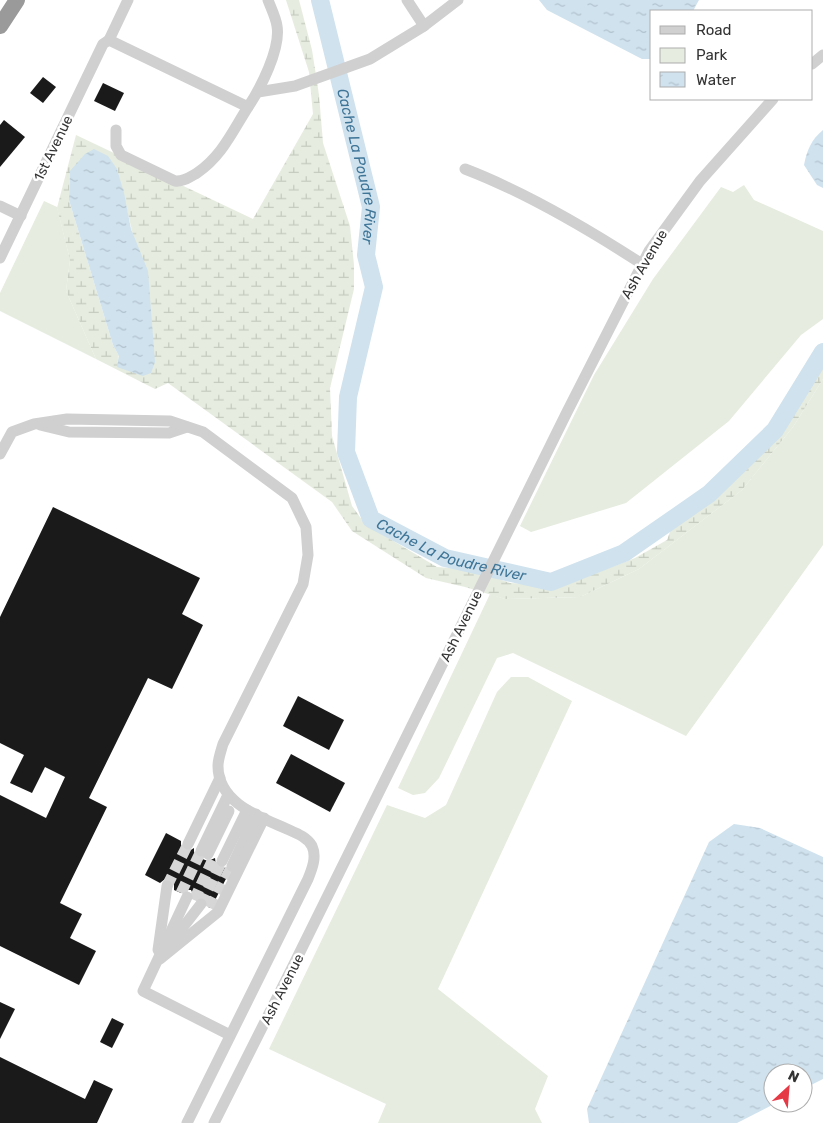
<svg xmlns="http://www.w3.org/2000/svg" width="823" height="1123" font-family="Rubik,sans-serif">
<defs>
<pattern id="wetland-marsh" width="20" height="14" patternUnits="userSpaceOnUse" patternTransform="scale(1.25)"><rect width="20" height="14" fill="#e6ecdf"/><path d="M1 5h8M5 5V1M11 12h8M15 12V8" fill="none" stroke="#c6cbc0"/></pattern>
<pattern id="water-ripples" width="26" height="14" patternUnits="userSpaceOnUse" patternTransform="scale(1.25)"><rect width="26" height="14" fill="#cfe2ee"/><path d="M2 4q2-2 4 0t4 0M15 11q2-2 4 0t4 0" fill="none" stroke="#b2c2cd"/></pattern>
</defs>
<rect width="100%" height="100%" fill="#fff"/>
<g fill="#e6ecdf">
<polygon points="744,185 754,200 823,231 823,319 801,335 729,421 626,503 531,532 520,526 594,375 653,279 721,187 733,192"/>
<polygon points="44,201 57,207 70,260 66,291 96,359 0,311 0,293"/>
<polygon points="823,379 823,545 686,736 513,653 497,658 439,778 425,793 413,795 398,788 490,594 505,599 580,597 639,569 742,490 793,427"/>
<polygon points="511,677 528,677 572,701 438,989 548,1076 535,1109 542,1123 378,1123 386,1104 269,1049 387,805 425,818 446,805 497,692"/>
</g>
<path fill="url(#wetland-marsh)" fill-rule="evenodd" d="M286,0H299L312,50L319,95L323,143L350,226L354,265V289L330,388L332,436L352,506L365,524L437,567L473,570L510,583L563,586L635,558L667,540L671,529L716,493L779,430L823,362V379L793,427L742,490L639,569L580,597L505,599L465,587L426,578L352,531L332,502L168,383L155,389L96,359L66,291L70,260L57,208L76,135L253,219L313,114L309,72ZM117,169L135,243L117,367L119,356L113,345L69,200L70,171Z"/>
<g fill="url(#water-ripples)">
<polygon points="539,0 699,0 693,11 652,11 652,59 642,59 547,10"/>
<path d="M823,130V188L817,185L804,165C807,150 811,140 823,130Z"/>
<polygon points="94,149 108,156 117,169 124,193 131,229 148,271 155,362 151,373 143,376 117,367 119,356 113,345 69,200 70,171 85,154"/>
<polygon points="734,824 760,828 823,857 823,1079 803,1089 803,1073 773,1073 773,1103 776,1103 737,1123 589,1123 587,1109 709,842"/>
</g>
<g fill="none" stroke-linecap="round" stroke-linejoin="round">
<path stroke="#cfe2ee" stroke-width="18" id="s1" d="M320,0L371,207L366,255L374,287L348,397L346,452L371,519L445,558L551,582L624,553L709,494L775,430L823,352"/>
</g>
<g fill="#1a1a1a">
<polygon points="43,77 56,87 43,103 30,93"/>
<polygon points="103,83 124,93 115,111 94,101"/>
<polygon points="4,120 25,137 0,167 0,125"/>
<polygon points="53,507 200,578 182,614 203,625 172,689 148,678 89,798 107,807 60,903 82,914 70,938 96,951 79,985 0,946 0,795 46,818 65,777 45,767 32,793 10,783 24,755 0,743 0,617"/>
<polygon points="298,696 344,720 329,750 283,726"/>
<polygon points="291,754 345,783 330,812 276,783"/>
<polygon points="166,833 181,841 181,845 184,850 189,851 194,848 194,852 197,857 208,861 215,858 216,866 219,868 225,868 229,873 211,908 208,907 208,902 205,898 199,897 194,900 194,896 191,890 186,890 181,893 174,890 174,884 171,880 165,879 160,883 145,875"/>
<polygon points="0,1002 15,1009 0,1039"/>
<polygon points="112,1018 124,1024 112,1048 100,1042"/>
<polygon points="0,1057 85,1099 94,1080 113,1089 97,1123 0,1123"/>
</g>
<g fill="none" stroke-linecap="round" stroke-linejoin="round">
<g stroke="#d6d6d6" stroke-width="11" stroke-dasharray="11 5.5" stroke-linecap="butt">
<polyline points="167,886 188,844"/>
<polyline points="181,893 201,851"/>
<polyline points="194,900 214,857"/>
<polyline points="201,904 222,861"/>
<polyline points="210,908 232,866"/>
</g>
<g stroke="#d0d0d0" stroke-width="11">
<path d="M128,0L109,40L248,107C260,89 281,49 277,26C276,18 271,8 268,0"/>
<polyline points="407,0 424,26"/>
<polyline points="812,64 823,55"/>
<polyline points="258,92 295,86 370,59 424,26 458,0"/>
<path d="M116,130V146L121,155L175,181C183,182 190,177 197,173C222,156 232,132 248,107"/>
<path d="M465,169C525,192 588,229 642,264"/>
<polyline points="0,206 21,216"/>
<polyline points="0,258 103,44 109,40"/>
<polyline points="40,425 69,432 169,433 187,427"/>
<path d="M0,454L12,432L34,424L67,419L170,421L203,432L292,498L306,527L308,555L303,584L223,744C221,751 218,759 218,766C218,803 260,817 287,829C296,833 307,837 312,846C317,857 312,869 308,879L187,1123"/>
<polyline points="188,844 220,778"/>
<polyline points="201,851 228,795"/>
<polyline points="208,854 229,811"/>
<polyline points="222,861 247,810"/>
<polyline points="232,866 256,814"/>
<polyline points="187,897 143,991 230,1035"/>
<polyline points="170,944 201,904"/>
<polyline points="158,950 167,886"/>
<polyline points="160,959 218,912 264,818"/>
<polyline points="214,1123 294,964 567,412 649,251 700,181 773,99"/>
</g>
<polyline stroke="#9a9a9a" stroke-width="16" points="0,26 17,0"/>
</g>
<g text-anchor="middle" stroke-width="5" stroke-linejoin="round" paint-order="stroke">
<g font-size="14" fill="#333" stroke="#fff">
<text transform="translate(53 148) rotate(-64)" y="5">1st Avenue</text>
<text transform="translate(644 264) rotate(-60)" y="5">Ash Avenue</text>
<text transform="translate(461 626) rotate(-64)" y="5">Ash Avenue</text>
<text transform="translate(282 989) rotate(-63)" y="5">Ash Avenue</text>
</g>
<g font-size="15" font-style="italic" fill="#3f7597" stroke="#fff">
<text dy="5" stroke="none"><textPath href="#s1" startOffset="171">Cache La Poudre River</textPath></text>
<text dy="5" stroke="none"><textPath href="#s1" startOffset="621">Cache La Poudre River</textPath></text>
</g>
</g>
<rect x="650" y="10" width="162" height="90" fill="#ffffff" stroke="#adadad"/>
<rect x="660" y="26" width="25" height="8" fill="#d0d0d0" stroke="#adadad"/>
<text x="696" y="35" font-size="15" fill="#333333">Road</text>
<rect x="660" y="48" width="25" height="15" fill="#e6ecdf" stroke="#adadad"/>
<text x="696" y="60" font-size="15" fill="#333333">Park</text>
<rect x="660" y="72" width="25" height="15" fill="url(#water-ripples)" stroke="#adadad"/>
<text x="696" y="85" font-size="15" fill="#333333">Water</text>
<g transform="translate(788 1088) rotate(26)"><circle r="24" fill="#ffffff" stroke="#adadad"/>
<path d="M0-4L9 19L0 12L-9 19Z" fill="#e63946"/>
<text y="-8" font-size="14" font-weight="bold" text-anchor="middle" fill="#333333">N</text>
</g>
</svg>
